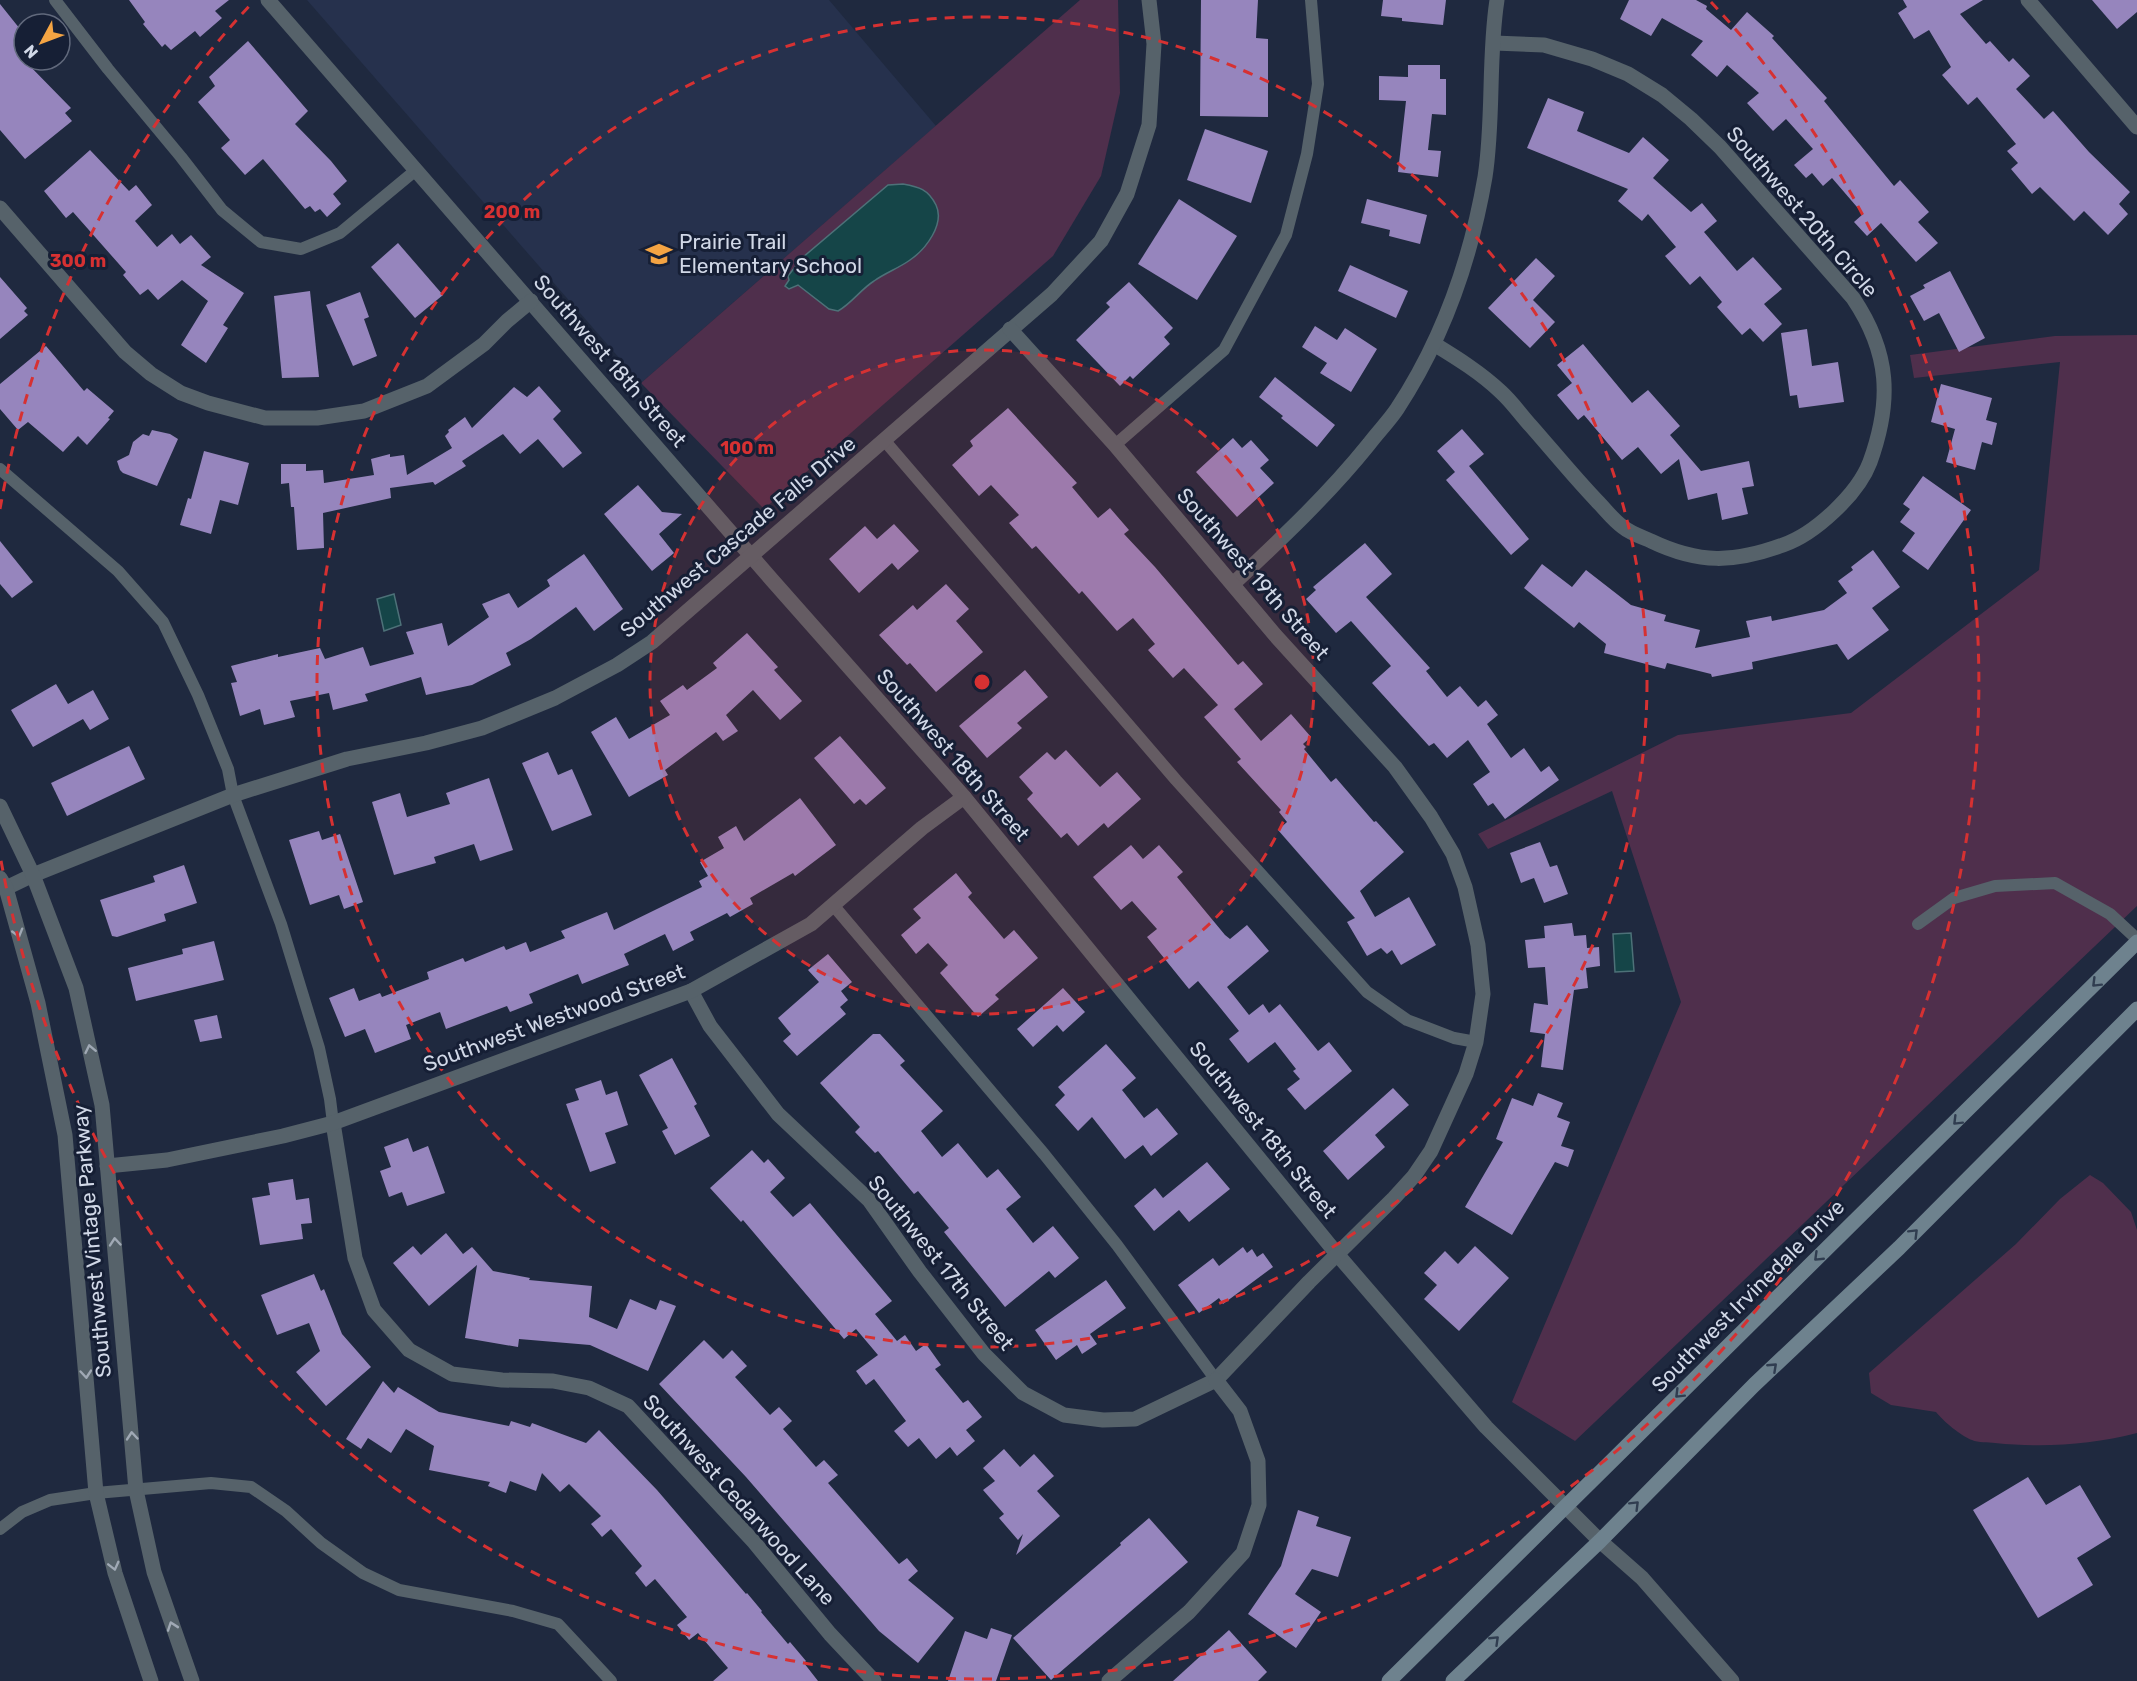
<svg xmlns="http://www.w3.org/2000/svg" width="2137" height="1681" font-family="Rubik,sans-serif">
<rect width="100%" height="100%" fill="#1f293f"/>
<polygon fill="#26314d" points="307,0 829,0 936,126 641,383"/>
<g fill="#4f2f4c">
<polygon points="1080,0 1118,0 1120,93 1101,176 1053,256 764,509 641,383"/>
<polygon points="2137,335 2137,906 1575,1441 1512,1402 1681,1002 1612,791 1488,849 1478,834 1678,735 1851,713 2039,570 2060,362 1914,378 1910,355 2055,336"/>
<path d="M2090,1175L2103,1183L2131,1212L2137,1230V1433C2090,1445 2043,1448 1995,1443C1988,1442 1978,1443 1972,1440C1961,1436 1943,1421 1936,1412L1891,1405L1871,1393L1869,1373L2016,1244L2060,1199Z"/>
</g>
<g fill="#154548" stroke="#4d7178" stroke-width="1.5">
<path d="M903,184C919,187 928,189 936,205C945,224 926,249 910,260C899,268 885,273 874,281C860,290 852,303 838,311L829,309L798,285L789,289L785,286L789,280L788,276L802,258L888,185Z"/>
<polygon points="394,594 401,625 384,631 377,599"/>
<polygon points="1631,933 1634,971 1615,972 1613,934"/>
</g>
<g fill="#9685bd">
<polygon points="129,0 229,0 215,11 222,18 200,37 195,31 171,50 165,44 162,47 143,24 145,22"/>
<polygon points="1201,0 1258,0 1256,38 1268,39 1268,117 1200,116"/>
<polygon points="1383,0 1446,0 1443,25 1402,21 1402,18 1381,16"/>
<polygon points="1629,0 1696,0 1707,6 1706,9 1731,30 1747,12 1774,36 1772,38 1827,98 1824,101 1894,186 1900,180 1929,212 1918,222 1938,243 1916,262 1881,223 1867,236 1854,222 1863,214 1832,178 1823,186 1812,173 1806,178 1794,165 1813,149 1786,119 1773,131 1747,103 1759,93 1727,65 1717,77 1691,55 1703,41 1662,18 1651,36 1620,19"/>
<polygon points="1903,0 1983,0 1960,14 1986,44 1990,41 2009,62 2013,58 2030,76 2016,89 2044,119 2053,111 2089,152 2130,192 2119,204 2128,214 2108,235 2084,211 2074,221 2040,187 2032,194 2011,169 2018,163 2007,151 2016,144 1977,97 1968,105 1942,75 1951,67 1929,30 1914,39 1898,13 1907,7"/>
<polygon points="2092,0 2137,0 2137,12 2117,29"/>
<polygon points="0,4 24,34 24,60 71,108 65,113 72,121 25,159 0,130"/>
<polygon points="248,41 308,111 295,124 331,161 347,181 333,194 341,204 327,217 320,209 315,212 310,206 305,209 263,159 245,175 221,148 230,140 198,102 215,86 209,77"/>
<polygon points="1408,65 1440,65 1440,79 1446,79 1446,115 1432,114 1428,150 1441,151 1438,177 1398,172 1406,101 1379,100 1379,76 1408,77"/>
<polygon points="1548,98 1584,112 1577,131 1629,153 1643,137 1669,160 1653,178 1691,212 1702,203 1717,221 1704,232 1737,271 1753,257 1782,289 1764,304 1782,324 1763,342 1750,328 1742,335 1717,307 1722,302 1700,276 1690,285 1665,256 1676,247 1648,214 1642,221 1618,201 1628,189 1527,148"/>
<polygon points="1205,129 1268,151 1251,203 1187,180"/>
<polygon points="90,150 129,191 136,185 152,205 135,221 157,247 172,234 180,244 191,235 211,257 201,265 244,293 223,325 228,328 206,363 181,345 208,301 182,280 158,300 148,289 140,295 123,275 126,272 73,212 66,218 44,191"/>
<polygon points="1179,199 1237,236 1197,300 1138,264"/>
<polygon points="1367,199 1427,215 1420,244 1389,236 1390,230 1361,223"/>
<polygon points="398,243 443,295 415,318 371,267"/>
<polygon points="1536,258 1555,276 1533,300 1555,322 1530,348 1488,308"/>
<polygon points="1350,265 1408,291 1396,318 1338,291"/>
<polygon points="1950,271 1985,338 1959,352 1939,313 1924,321 1910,296 1925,288 1923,285"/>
<polygon points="0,277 27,308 24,311 28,315 0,339"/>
<polygon points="1129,282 1173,328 1164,337 1170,344 1133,379 1130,376 1120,386 1076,340 1110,307 1106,303"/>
<polygon points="310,291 319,377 282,378 274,296"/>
<polygon points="360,292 369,317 364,319 377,356 353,366 326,305"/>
<polygon points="1315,326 1337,340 1345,328 1377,349 1351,392 1320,373 1327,363 1302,347"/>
<polygon points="1807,329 1812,366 1838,362 1844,402 1799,408 1797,395 1790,396 1781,333"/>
<polygon points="1583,344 1632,403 1648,390 1680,426 1670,435 1701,471 1749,461 1754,486 1742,488 1748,514 1722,520 1717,493 1688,500 1679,459 1661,474 1638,447 1622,460 1584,415 1578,420 1557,395 1572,383 1557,365"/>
<polygon points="46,346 84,391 87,388 114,411 108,418 110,419 87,445 78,436 63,452 28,422 18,430 0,409 0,384"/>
<polygon points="1275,377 1335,425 1317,447 1281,418 1283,416 1259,397"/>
<polygon points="1941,384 1992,398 1986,420 1997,423 1992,445 1982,442 1975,470 1946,462 1955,429 1931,422"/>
<polygon points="539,386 561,411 553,419 582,453 563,468 538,439 520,454 503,434 462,461 466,466 435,485 433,482 390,488 391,498 323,513 324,548 297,550 294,507 291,507 289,483 281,484 281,464 306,464 306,471 323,470 324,483 374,475 371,459 390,454 390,457 404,455 407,475 452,448 445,436 449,432 448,430 465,417 472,428 514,387 527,397"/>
<polygon points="1008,408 1077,483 1072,487 1098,518 1110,508 1129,530 1124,534 1155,567 1238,665 1243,661 1263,684 1234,709 1261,741 1291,714 1311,737 1303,744 1306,747 1304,749 1331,782 1336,778 1374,822 1376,821 1404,852 1360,891 1375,917 1409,897 1436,945 1401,965 1392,950 1387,954 1381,948 1367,956 1347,922 1355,918 1278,830 1287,822 1279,812 1281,810 1237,762 1241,759 1204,717 1218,705 1184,668 1173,678 1148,650 1155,644 1133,618 1117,631 1082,591 1079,594 1036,546 1032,549 1009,523 1019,515 991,485 979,496 952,465 973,446 970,441"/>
<polygon points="1462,429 1484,454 1469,466 1529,539 1511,555 1446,480 1455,472 1437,451"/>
<polygon points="152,430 170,434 178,439 157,486 123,473 120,470 117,461 129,455 133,442 143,434 149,436"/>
<polygon points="1233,438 1242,448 1251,440 1269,460 1260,468 1274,483 1237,517 1196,472"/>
<polygon points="204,451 249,463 238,505 220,500 211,534 180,525 188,498 191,499"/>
<polygon points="1923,476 1971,510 1928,570 1902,551 1915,533 1900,522 1910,509 1903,504"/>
<polygon points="638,485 662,512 682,514 659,534 674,553 652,571 604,514"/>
<polygon points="894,524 919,551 898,570 892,563 859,593 829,559 865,526 877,539"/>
<polygon points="0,541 33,582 12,598 0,584"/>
<polygon points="1365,543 1392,574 1366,597 1430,668 1426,671 1447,697 1460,686 1478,707 1486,700 1498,715 1487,724 1511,758 1524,748 1541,772 1549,766 1559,780 1505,819 1493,803 1488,806 1473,784 1490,772 1468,740 1447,758 1434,743 1429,746 1372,683 1391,666 1351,621 1336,633 1306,599 1316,590 1313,587"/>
<polygon points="1873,550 1900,587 1872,608 1889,630 1848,660 1837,644 1752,662 1753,669 1712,677 1711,674 1667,663 1665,669 1604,653 1606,644 1579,622 1574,628 1524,588 1542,564 1572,587 1586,570 1631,605 1666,615 1664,621 1700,630 1695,648 1750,637 1746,621 1771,616 1772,621 1824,610 1847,593 1838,581 1853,570 1851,567"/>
<polygon points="584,554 623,609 594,631 576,607 531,639 506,653 511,665 472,685 426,695 421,677 365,694 368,701 333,710 329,693 290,701 295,717 264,725 260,709 240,716 231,683 237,682 231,666 278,654 278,657 320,648 325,659 363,647 370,666 414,654 406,632 442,623 448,646 489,617 482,604 509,593 518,608 550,586 547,580"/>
<polygon points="946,584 969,609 956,621 983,652 936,692 910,663 907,665 879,635 913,605 917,610"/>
<polygon points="747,633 778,667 774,670 802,701 780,720 753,690 726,715 738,731 723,741 716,732 665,770 668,775 629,797 591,732 616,717 629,739 670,715 660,701 683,685 687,690 717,668 713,663"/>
<polygon points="1025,670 1048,697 1017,723 1022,728 987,758 959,726"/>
<polygon points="56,684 68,704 93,690 109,719 90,730 83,719 33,747 11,710"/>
<polygon points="840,736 886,788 866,805 860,799 854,804 814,758"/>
<polygon points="129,746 145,779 67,816 51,783"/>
<polygon points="1066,750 1100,787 1117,772 1141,799 1108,828 1104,823 1078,846 1067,833 1061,838 1027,799 1033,793 1019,777 1047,752 1055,760"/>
<polygon points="548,752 558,775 572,769 592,815 552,831 522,763"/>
<polygon points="489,778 513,850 480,861 474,844 434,857 436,863 394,875 372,802 400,793 407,817 450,804 446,793"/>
<polygon points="800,798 836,845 795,876 793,873 750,898 753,904 730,917 727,913 690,932 694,940 673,951 665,934 624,954 629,965 582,984 578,974 529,994 533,1003 510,1012 507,1006 446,1029 440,1012 406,1025 411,1039 375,1053 365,1029 345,1037 329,998 354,988 359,1001 380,993 382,997 429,979 427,972 463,958 465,962 504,946 506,950 526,942 530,952 565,938 561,931 607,912 614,930 702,887 699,881 708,876 700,862 724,848 718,837 736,826 744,841"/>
<polygon points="319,831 322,840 340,834 363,902 344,909 339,895 310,905 289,840"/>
<polygon points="1540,842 1550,867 1557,865 1568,894 1544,903 1534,878 1521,883 1510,853"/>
<polygon points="1131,845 1143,859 1159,845 1183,872 1177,877 1225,935 1230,939 1247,925 1269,951 1227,987 1249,1015 1263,1004 1269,1013 1280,1004 1318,1051 1329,1042 1352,1071 1305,1110 1287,1089 1300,1079 1293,1071 1296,1069 1275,1042 1248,1063 1229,1039 1239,1031 1218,1005 1198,981 1189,989 1147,937 1157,929 1132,901 1121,910 1093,877"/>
<polygon points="184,865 197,903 164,914 166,921 117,937 112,936 100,900 155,882 153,876"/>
<polygon points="956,873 972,893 968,897 1004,939 1014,930 1038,958 995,995 999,999 978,1017 940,973 948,965 928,943 916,954 901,935 921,918 913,909"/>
<polygon points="1572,923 1574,936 1586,935 1587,948 1599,947 1600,966 1586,968 1588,988 1574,990 1563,1070 1541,1067 1545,1034 1530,1032 1534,1003 1548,1005 1545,967 1528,968 1525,940 1545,938 1544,926"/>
<polygon points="214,941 224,980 136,1001 128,968 183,954 182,949"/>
<polygon points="828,954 852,982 841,991 848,1000 840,1007 846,1014 797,1056 783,1041 791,1034 778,1018 819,982 808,970"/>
<polygon points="1063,988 1085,1012 1063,1032 1057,1025 1033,1047 1017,1029"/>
<polygon points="217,1015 222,1038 200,1042 194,1020"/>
<polygon points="873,1034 880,1034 905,1061 900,1065 943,1111 921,1131 942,1157 958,1143 987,1178 998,1169 1021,1197 1006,1209 1033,1243 1053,1226 1079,1258 1055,1278 1049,1271 1005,1307 944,1232 949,1228 918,1191 914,1194 878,1151 875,1153 855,1132 860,1127 820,1083"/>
<polygon points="1106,1044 1136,1078 1122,1090 1144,1118 1157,1108 1178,1134 1151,1156 1143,1145 1125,1159 1092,1117 1078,1131 1055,1105 1065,1095 1058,1087"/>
<polygon points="672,1058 697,1104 694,1106 710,1136 675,1155 662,1131 668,1128 639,1075"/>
<polygon points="601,1080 606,1095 617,1091 628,1125 605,1133 616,1163 590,1172 566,1104 579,1100 575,1089"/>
<polygon points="1393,1088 1409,1105 1375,1135 1385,1147 1348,1180 1323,1151"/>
<polygon points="1538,1093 1563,1103 1557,1117 1570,1122 1561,1146 1574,1150 1568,1167 1555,1162 1512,1235 1465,1207 1503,1142 1496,1139 1512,1098 1533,1106"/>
<polygon points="408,1138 413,1152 428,1146 445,1193 407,1206 402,1192 389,1197 380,1171 391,1167 384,1147"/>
<polygon points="752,1150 764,1163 768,1159 785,1178 770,1192 793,1217 810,1203 892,1301 875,1314 897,1341 905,1335 916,1351 926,1344 941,1365 935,1369 963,1403 968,1400 982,1417 966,1430 975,1441 957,1456 950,1447 936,1459 919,1438 908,1447 894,1431 906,1421 874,1379 866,1385 856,1371 878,1355 856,1329 844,1339 743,1220 741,1222 710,1188"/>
<polygon points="1207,1162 1230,1189 1189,1222 1179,1210 1154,1231 1134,1206 1155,1188 1163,1198"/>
<polygon points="293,1179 296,1200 309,1198 312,1223 301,1224 303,1239 260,1245 252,1198 270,1195 268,1183"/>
<polygon points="446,1233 463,1254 472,1247 493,1271 530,1278 529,1280 592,1286 589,1317 617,1329 630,1299 656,1310 660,1300 676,1306 648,1371 590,1345 519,1339 518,1347 465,1338 477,1265 429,1306 393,1263 413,1246 421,1255"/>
<polygon points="1475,1246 1509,1278 1459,1331 1424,1299 1437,1285 1424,1273 1445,1251 1458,1264"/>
<polygon points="1243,1247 1247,1253 1252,1249 1257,1257 1263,1253 1273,1267 1223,1304 1219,1298 1199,1313 1178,1285 1213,1258 1219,1266"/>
<polygon points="314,1274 321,1291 324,1289 342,1334 371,1367 326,1406 296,1372 320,1351 309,1323 277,1335 261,1295"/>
<polygon points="1106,1280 1126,1308 1090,1334 1097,1344 1082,1354 1077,1345 1056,1360 1035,1330"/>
<polygon points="704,1340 723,1359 732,1350 747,1366 735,1377 770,1415 779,1407 792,1421 783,1429 816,1467 824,1460 838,1475 828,1483 899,1564 907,1558 918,1571 908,1580 954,1618 918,1663 879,1631 746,1477 659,1384"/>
<polygon points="383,1381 394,1393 398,1387 439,1412 509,1426 511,1421 530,1427 532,1423 586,1443 599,1430 657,1490 746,1594 747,1593 762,1611 761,1612 788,1644 790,1642 806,1661 804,1663 818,1681 713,1681 728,1668 698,1633 689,1640 677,1625 687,1617 655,1579 646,1587 635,1573 642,1566 611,1529 602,1537 591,1524 601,1516 569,1484 560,1492 542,1473 536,1491 510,1481 506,1493 488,1486 490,1482 429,1470 434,1446 406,1429 391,1453 368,1438 361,1449 346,1439"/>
<polygon points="1004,1449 1020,1467 1034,1454 1054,1476 1037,1491 1060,1516 1016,1555 1023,1534 1018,1540 999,1518 1004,1514 983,1490 995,1481 983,1468"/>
<polygon points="2028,1477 2046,1505 2080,1485 2111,1537 2077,1558 2093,1585 2038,1618 1973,1510"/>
<polygon points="1298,1510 1319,1517 1316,1526 1351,1537 1338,1577 1312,1569 1295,1594 1321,1612 1296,1648 1248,1614 1281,1566"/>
<polygon points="1149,1518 1188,1562 1051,1680 1013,1638 1121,1545 1120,1543"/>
<polygon points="991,1628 1012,1635 996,1681 948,1681 965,1631 987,1639"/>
<polygon points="1229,1630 1267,1672 1258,1681 1173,1681"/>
</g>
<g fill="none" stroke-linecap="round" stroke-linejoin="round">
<g stroke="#56626a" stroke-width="12">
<polyline points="55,0 108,69 181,157 222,210 261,242 301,249 340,233 416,170"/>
<polyline points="884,440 1176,780 1367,992 1407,1020 1454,1038 1476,1042"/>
<polyline points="1115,445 1224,350 1286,235 1307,154 1318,84 1311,0"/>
<polyline points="0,469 118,571 163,622 198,695 228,769 233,795 281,924 319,1048 330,1099 333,1123"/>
<polyline points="833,905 1044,1154 1117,1245 1216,1380"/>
<polyline points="1918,924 1954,898 1995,886 2055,883 2110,914 2137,939"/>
<polyline points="0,1529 22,1512 50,1500 96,1493 211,1483 251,1487 286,1511 321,1543 363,1573 399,1590 513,1611 558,1624 611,1681"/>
</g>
<g stroke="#56626a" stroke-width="15">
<polyline points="268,0 772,580 964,797 1337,1254 1486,1427 1600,1541 1642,1578 1732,1681"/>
<polyline points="2028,0 2137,127"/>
<polyline points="0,208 125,352 151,374 181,393 208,403 265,418 317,418 364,411 427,386 484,344 507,321 531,301"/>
<path d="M1434,344C1457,358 1481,373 1501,392C1512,402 1521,415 1531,426C1553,451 1574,477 1597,501C1605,509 1613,520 1623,527C1630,533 1642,537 1651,541C1699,564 1734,563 1783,545C1815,534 1858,494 1870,462C1892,401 1890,353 1853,298L1720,147L1691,119L1662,95L1628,74L1592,59L1544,45L1494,43"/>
<path d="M1233,584C1281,539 1328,495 1369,444C1378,432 1389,421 1397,409C1443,339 1471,258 1485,177C1494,119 1488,57 1497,0"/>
<polyline points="6,888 33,875 233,795 347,759 426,743 482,728 555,698 617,665 652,642 1052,294 1101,241 1127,194 1149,125 1154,44 1149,0"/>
<polyline points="691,991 710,1026 778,1114 869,1200 920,1272 984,1354 1023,1393 1064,1415 1103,1420 1135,1419 1216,1380 1309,1282 1394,1198 1414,1176 1431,1151 1466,1074 1476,1042 1483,994 1478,945 1465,887 1453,854 1431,817 1395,767 1275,635 1115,445 1010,329"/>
<polyline points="333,1123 355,1258 374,1310 409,1350 452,1374 502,1380 553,1381 589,1388 628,1406 754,1542 830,1634 874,1681"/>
<polyline points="107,1166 167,1160 283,1136 333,1123 691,991 811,924 922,828 964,797"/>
<polyline points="1109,1681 1189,1612 1243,1553 1259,1505 1258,1461 1240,1411 1216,1380"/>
</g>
<g stroke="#56626a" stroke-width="15">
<polyline points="0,806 33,875 76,988 102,1105 136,1490 154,1572 192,1681"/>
<polyline points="0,878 6,888 38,1003 65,1135 96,1493 115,1573 151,1681"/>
</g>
<g stroke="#6e828e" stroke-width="15">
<polyline points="1389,1681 2137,942"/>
<polyline points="1453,1681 1600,1541 1754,1385 1899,1248 2137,1009"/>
</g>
</g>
<defs><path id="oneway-chevron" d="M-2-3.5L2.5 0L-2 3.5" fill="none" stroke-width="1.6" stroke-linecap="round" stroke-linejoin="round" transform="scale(1.5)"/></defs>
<g stroke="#a0a9b5">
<use href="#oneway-chevron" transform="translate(18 933) rotate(74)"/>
<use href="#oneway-chevron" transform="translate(90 1049) rotate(-102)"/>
<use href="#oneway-chevron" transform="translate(115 1242) rotate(-95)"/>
<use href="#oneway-chevron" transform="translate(86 1374) rotate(85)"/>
<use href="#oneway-chevron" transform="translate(132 1436) rotate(-95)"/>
<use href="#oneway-chevron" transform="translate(114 1566) rotate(76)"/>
<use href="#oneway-chevron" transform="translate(172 1626) rotate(-109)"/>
</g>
<g stroke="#303d50">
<use href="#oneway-chevron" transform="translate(2096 983) rotate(135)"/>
<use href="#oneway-chevron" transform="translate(1957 1121) rotate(135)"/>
<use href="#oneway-chevron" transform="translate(1914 1233) rotate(-45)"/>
<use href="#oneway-chevron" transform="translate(1818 1257) rotate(136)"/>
<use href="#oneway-chevron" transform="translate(1773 1367) rotate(-43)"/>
<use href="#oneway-chevron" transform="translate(1679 1394) rotate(135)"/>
<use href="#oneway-chevron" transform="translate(1635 1505) rotate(-45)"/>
<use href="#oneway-chevron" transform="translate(1495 1640) rotate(-44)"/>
</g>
<circle cx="982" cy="682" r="332" fill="#d63132" fill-opacity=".12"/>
<g fill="none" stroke="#d63132" stroke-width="3" stroke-dasharray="10 8">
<circle cx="982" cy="682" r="332"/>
<circle cx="982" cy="682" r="665"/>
<path d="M0 509A997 997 0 0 1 253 2M1711 2A997 997 0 1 1 0 855"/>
</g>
<defs>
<g id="school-bare" transform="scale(2.07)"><path d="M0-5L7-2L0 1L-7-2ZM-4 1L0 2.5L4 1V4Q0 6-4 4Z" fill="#f4a443" stroke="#161f35" stroke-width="2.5" paint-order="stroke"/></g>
</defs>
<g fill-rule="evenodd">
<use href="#school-bare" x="659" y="254"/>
</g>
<g text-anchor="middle" stroke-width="6" stroke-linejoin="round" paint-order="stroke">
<g font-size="21" fill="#d1d8e7" stroke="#161f35">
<text transform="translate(1802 212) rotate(49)" y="7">Southwest 20th Circle</text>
<text transform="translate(610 361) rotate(49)" y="7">Southwest 18th Street</text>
<text transform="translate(738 537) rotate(-40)" y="7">Southwest Cascade Falls Drive</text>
<text transform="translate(1253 574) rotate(49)" y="7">Southwest 19th Street</text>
<text transform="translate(953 755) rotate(49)" y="7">Southwest 18th Street</text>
<text transform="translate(554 1018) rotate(-20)" y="7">Southwest Westwood Street</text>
<text transform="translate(1263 1130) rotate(51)" y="7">Southwest 18th Street</text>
<text transform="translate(92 1241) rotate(-95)" y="7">Southwest Vintage Parkway</text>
<text transform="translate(941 1263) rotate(51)" y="7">Southwest 17th Street</text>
<text transform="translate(1748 1296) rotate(-45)" y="7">Southwest Irvinedale Drive</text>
<text transform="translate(739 1500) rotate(48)" y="7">Southwest Cedarwood Lane</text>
</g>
<g font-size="21" fill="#d1d8e7" stroke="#161f35" text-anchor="start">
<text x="679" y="249">Prairie Trail<tspan x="679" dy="24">Elementary School</tspan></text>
</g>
</g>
<circle cx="982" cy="682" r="9" fill="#d63132" stroke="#161f35" stroke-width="3"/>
<g font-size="18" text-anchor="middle" font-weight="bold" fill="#d63132" stroke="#161f35" stroke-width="6" stroke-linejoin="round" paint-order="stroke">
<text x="512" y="218">200 m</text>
<text x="78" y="267">300 m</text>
<text x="747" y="454">100 m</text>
</g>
<g transform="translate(42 42) rotate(229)"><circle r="28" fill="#161f35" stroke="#61697c" stroke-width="1.5"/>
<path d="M0-4.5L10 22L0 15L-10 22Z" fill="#f4a443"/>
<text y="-9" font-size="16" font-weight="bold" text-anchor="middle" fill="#d1d8e7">N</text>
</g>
</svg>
